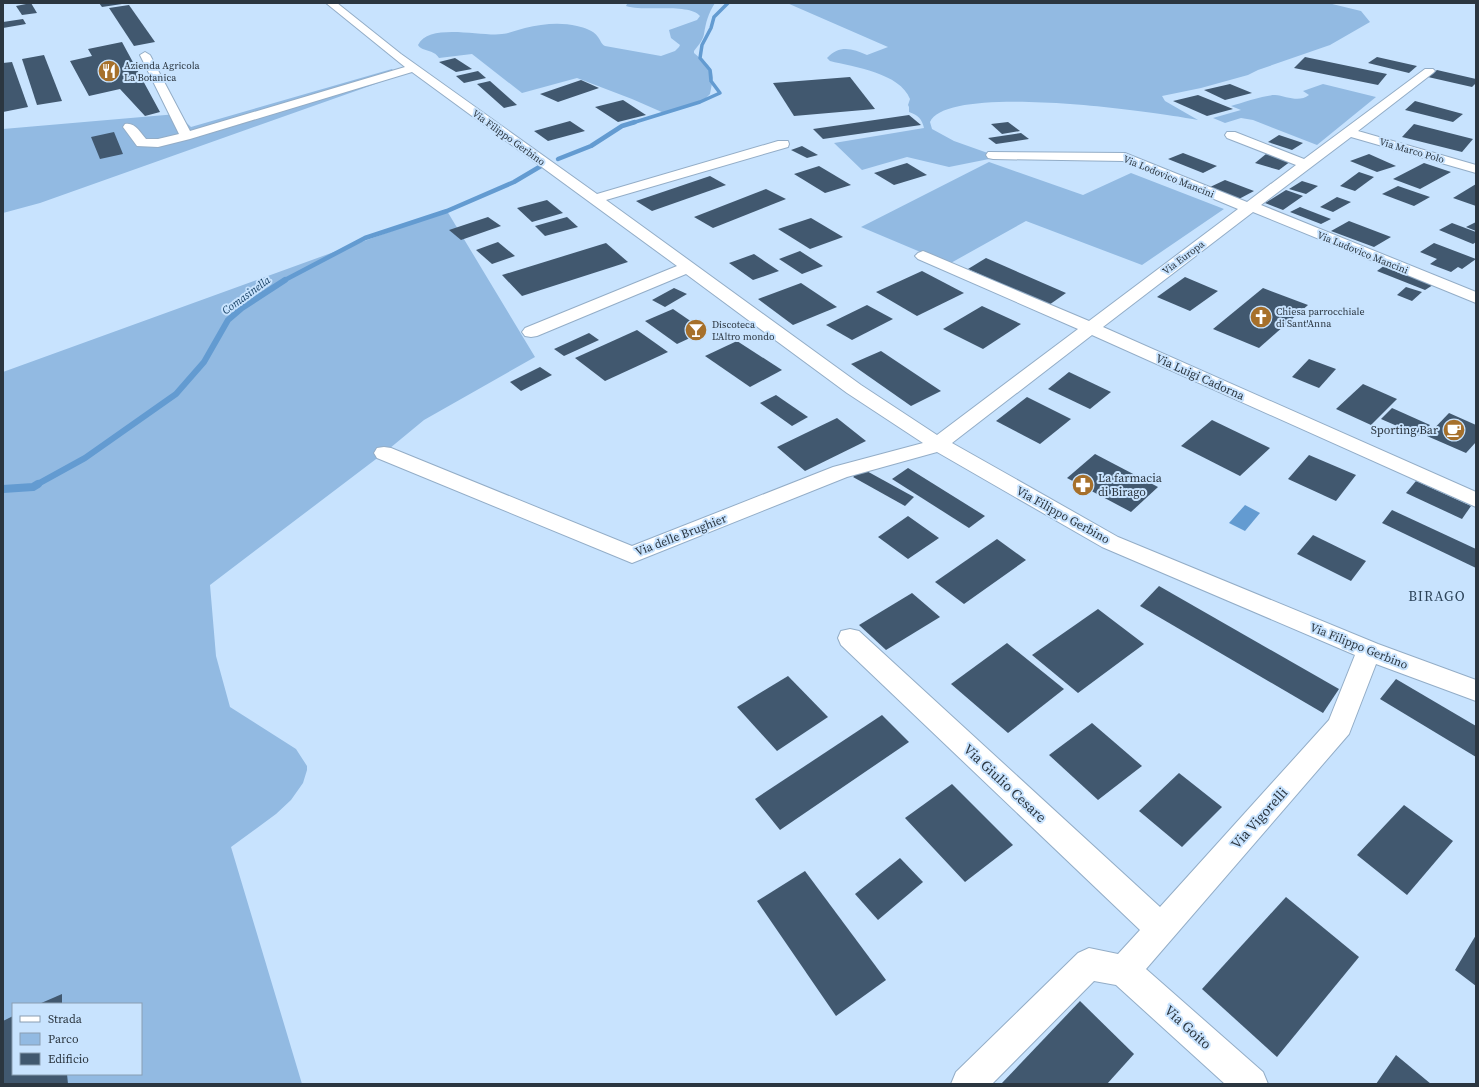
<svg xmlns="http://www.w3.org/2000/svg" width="1479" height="1087" font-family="'Source Serif 4',serif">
<rect width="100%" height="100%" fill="#c8e3fe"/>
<g fill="#92bae2" fill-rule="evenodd">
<path d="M630,3H715C708,14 706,22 704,34C703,40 698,46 694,51V53L708,65L712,71L713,78L710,94L702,102L664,113L632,99L577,78L522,93L472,54L439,58C434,49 422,52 418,45C429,22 482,37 502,34C510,33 517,30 525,28C542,24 560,22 577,26C585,28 593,30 598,37C601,41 601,44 605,46L661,56L675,51L679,47L680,45L671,38L669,30L697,20L700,16C689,3 644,12 626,6L627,4Z"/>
<path d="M787,3H1328L1361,11L1370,22L1330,45L1258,70L1248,75L1201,88L1162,96L1165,101L1198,120C1158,112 948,82 930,122L932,129L954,141L999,157L949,167L907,157L862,170L834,143L924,128C922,119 918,115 909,112V107L908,105L910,99C900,73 854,67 830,61L827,58C840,44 853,49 867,55L888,47Z"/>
<polygon points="392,69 398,76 40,203 3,213 3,129 177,114 191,127"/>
<path d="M1323,84L1376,97L1317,145L1253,120L1241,118L1225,123L1213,118L1241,110L1231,106C1241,103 1265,95 1275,95C1286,96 1299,103 1309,95L1303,91Z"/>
<polygon points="989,162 1083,195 1131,173 1224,209 1142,265 1026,221 949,264 861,227"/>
<path d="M447,211L535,357L424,420L384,453L210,585L216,656L230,707L296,749L307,766V770L303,783L291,800L276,814L231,847L302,1084H3V372ZM13,1004H141V1074H13Z"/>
</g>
<polygon fill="#639bd1" points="1245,505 1260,513 1245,531 1229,523"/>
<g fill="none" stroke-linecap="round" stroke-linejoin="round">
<polyline stroke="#639bd1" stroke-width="3.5" points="632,123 700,102 720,93 711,81 710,70 700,58 702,45 711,28 714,17 728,3"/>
<g stroke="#639bd1" stroke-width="4.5">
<polyline points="558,159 591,146 622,126 635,122"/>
<polyline points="283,281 365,238 447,211 514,182 541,166"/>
</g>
<polyline stroke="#639bd1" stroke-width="6" points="36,485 85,458 176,394 204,362 228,320 242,308 285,280"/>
<polyline stroke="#639bd1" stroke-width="8" points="3,489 33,487 38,484"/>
</g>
<g fill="#41586f">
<polygon points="31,3 37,13 22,15 16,6"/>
<polygon points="99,3 122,3 122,4 102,7"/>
<polygon points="129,5 155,42 134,46 109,8"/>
<polygon points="23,19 26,24 3,28 3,22"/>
<polygon points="122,42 160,112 145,116 120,89 89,96 70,61 92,56 88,49"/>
<polygon points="44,55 62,101 37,105 22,59"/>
<polygon points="1305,57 1387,74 1378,85 1294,68"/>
<polygon points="1377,57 1417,66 1409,73 1368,63"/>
<polygon points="455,58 472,69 456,72 439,62"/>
<polygon points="12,62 28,107 3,112 3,63"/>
<polygon points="1437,70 1476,79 1476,83 1472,87 1428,77"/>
<polygon points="478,71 486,78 464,83 456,76"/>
<polygon points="850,77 875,109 794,116 773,83"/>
<polygon points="581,80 599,88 558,102 540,94"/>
<polygon points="490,81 517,105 504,108 477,84"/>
<polygon points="1230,84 1252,93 1225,100 1204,90"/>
<polygon points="1198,95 1233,109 1207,116 1173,101"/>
<polygon points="623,100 646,115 618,122 595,107"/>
<polygon points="1415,101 1463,114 1453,122 1405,110"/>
<polygon points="909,115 921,125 823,139 813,129"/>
<polygon points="570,121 585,131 548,141 534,131"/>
<polygon points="1008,122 1020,131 1002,134 991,124"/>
<polygon points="1414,124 1473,139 1462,152 1402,137"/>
<polygon points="114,132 123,154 100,159 91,137"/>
<polygon points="1021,133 1029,139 996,144 988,138"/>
<polygon points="1279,135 1303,143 1292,150 1268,142"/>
<polygon points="802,146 818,155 807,158 791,150"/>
<polygon points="1183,153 1217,166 1203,173 1168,159"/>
<polygon points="1266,154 1291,161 1279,170 1255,163"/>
<polygon points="1369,154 1396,166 1377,172 1350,161"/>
<polygon points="907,163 927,175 894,185 874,173"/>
<polygon points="1424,163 1451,172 1420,189 1393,179"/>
<polygon points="819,166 851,185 825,193 794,174"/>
<polygon points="1359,172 1374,177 1355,191 1340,186"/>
<polygon points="710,176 726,185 652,211 636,201"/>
<polygon points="1225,180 1254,191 1237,200 1208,188"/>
<polygon points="1302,181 1318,186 1306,194 1289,189"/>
<polygon points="1476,184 1476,206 1453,198"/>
<polygon points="1398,186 1430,197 1414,206 1382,194"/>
<polygon points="766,189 786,199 713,228 694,217"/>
<polygon points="1286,190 1303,196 1283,210 1265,203"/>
<polygon points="1337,197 1351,202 1333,212 1320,207"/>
<polygon points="547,200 563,213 532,222 517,208"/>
<polygon points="1300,207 1331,219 1321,224 1290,212"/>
<polygon points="488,217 501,226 461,240 449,230"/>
<polygon points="567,217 578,227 545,236 535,226"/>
<polygon points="811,218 843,237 810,249 778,229"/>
<polygon points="1349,221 1391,237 1374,247 1331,231"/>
<polygon points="1476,222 1476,231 1466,227"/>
<polygon points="1452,223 1476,232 1476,242 1473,244 1439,230"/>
<polygon points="498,242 515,256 492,264 476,250"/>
<polygon points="606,243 628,262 522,296 502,275"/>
<polygon points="1434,243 1476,259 1462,269 1458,267 1451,272 1430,264 1437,259 1420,252"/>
<polygon points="800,251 823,266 802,274 779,259"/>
<polygon points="754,254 779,271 753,280 729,263"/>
<polygon points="986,258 1066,293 1049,305 968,269"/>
<polygon points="1385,265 1433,285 1425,290 1377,271"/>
<polygon points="922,271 964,293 917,316 876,292"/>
<polygon points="1185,277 1218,291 1190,311 1157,297"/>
<polygon points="801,283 837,307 793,325 758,299"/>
<polygon points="1406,287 1422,292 1412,301 1397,295"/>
<polygon points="674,288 687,294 665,307 652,300"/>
<polygon points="1263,288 1308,305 1259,348 1213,329"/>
<polygon points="867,305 893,319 852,340 826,325"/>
<polygon points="982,306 1021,324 983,349 943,329"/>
<polygon points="673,309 705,331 677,344 645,321"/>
<polygon points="637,330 668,352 605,381 575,358"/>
<polygon points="589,333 599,340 564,356 554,349"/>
<polygon points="737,341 782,370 750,387 705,356"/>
<polygon points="881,351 941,391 911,406 851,364"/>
<polygon points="1309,359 1336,369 1319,388 1292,377"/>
<polygon points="540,367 552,375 521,391 510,382"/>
<polygon points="1069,372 1111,392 1090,409 1048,389"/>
<polygon points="1363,384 1397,399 1371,425 1336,409"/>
<polygon points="776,395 808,417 792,426 760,403"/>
<polygon points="1027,397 1071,419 1040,444 996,421"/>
<polygon points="1392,408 1430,425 1420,436 1381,419"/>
<polygon points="1449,413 1476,425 1476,442 1466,453 1427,436"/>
<polygon points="837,418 866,441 805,471 777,447"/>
<polygon points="1212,420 1270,448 1240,476 1181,446"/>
<polygon points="1095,454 1158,487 1131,512 1067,478"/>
<polygon points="1309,455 1356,475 1336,501 1288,479"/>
<polygon points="908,468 985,516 969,528 892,479"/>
<polygon points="863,469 914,497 905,506 853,477"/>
<polygon points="1416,481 1471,506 1462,519 1406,493"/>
<polygon points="1392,510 1476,549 1476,568 1382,523"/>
<polygon points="908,516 939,538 908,559 878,537"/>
<polygon points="1313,535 1366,561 1351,581 1297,554"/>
<polygon points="997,539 1026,560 964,604 935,582"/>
<polygon points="1159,586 1339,689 1323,713 1140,606"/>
<polygon points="912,593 940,617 886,650 859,625"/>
<polygon points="1098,609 1144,644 1078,693 1032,655"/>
<polygon points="1007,643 1064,689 1008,733 951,684"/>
<polygon points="788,676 828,717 777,751 737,707"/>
<polygon points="1396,679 1476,726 1476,757 1380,699"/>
<polygon points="882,715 909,742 780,830 755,799"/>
<polygon points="1092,723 1142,766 1098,800 1049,755"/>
<polygon points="1179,773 1222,807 1182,847 1139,811"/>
<polygon points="952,784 1013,845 965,882 905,818"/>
<polygon points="1404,805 1453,841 1407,895 1357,855"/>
<polygon points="900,858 923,882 878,920 855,894"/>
<polygon points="805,871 886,980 836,1016 757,901"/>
<polygon points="1286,897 1359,957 1277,1057 1202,989"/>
<polygon points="1476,935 1476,986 1455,970"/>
<polygon points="62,994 62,1004 39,1004"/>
<polygon points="1080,1001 1134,1054 1107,1084 1001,1084"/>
<polygon points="13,1016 13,1074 67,1074 68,1084 3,1084 3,1021"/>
<polygon points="1396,1055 1431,1084 1376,1084"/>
</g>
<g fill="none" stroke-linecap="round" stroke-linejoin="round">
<g stroke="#93adc7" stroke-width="2">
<path id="minor" d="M326,3H337L401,54L597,194L778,141H788L789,144L788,147L606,200L861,385L937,435L1078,329L918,259L915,256L918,253L923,251L928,253L1089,321L1238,209L1123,161L993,159L988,158L986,155L988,152L1125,153L1247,202L1296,165L1227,138L1225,135L1227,132H1235L1304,159L1425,69H1433L1435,71L1433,73L1358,131L1476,165V173L1351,137L1261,205L1476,292V303L1253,212L1103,327L1476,492V507L1092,335L952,443L1118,537L1378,644L1476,680V701L1376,664L1349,734L1146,969L1263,1072L1268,1084H1225L1116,985L1094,981L992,1084H951L956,1072L1078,953L1089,948L1118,954L1140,930L841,645L838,638L841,631L850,629L859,631L1160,907L1329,720L1355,655L1102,547L937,452L847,477L632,563L377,458L374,453L377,448L384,447L391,448L632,546L833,467L923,443L847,393L686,274L537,336L531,337L525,336L522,332L525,328L677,266L412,72L190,139L158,147L137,146L123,127L125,124C135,122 140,132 146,139H158L179,134L140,55L145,52L150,55L190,131L405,67Z"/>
</g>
<use href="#minor" fill="#fff" fill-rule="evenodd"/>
</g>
<defs>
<g id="restaurant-disc" transform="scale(1.15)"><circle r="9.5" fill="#a6702b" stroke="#c8e3fe"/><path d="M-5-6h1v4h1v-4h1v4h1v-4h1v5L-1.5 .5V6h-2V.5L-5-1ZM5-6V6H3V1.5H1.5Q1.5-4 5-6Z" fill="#fff"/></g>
<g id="church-disc" transform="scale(1.15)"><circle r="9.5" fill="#a6702b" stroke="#c8e3fe"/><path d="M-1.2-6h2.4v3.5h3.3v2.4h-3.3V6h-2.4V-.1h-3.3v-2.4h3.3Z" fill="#fff"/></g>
<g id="bar-disc" transform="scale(1.15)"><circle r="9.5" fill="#a6702b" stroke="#c8e3fe"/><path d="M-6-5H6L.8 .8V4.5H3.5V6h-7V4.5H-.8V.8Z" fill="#fff"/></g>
<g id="cafe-disc" transform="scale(1.15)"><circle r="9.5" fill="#a6702b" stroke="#c8e3fe"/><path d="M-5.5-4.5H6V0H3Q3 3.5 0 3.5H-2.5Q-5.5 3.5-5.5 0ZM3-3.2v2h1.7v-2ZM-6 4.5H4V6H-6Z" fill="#fff"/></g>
<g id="pharmacy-disc" transform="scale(1.15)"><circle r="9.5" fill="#a6702b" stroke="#c8e3fe"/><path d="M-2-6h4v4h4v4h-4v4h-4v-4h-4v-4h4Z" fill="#fff"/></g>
</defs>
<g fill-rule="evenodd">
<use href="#restaurant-disc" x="109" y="71"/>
<use href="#church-disc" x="1261" y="317"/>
<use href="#bar-disc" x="696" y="330"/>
<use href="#cafe-disc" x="1454" y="430"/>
<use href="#pharmacy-disc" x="1083" y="485"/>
</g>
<g text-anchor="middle" stroke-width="4" stroke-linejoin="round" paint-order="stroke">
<g font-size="10" fill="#2b3640" stroke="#c8e3fe" text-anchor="start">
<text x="124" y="69">Azienda Agricola<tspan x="124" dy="12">La Botanica</tspan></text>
<text x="1276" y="315">Chiesa parrocchiale<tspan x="1276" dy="12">di Sant'Anna</tspan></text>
<text x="712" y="328">Discoteca<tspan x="712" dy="12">L'Altro mondo</tspan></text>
</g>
<g font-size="10" fill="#2b3640" stroke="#c8e3fe">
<text transform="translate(509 137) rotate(36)" y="4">Via Filippo Gerbino</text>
<text transform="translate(1412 150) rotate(16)" y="4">Via Marco Polo</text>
<text transform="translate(1169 176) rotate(22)" y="4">Via Lodovico Mancini</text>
<text transform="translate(1363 252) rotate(22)" y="4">Via Ludovico Mancini</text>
<text transform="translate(1183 257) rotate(-37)" y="4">Via Europa</text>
</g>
<g font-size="11" font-style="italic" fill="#103a5e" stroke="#c8e3fe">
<text transform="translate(246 295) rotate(-36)" y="4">Comasinella</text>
</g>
<g font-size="12" fill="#2b3640" stroke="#c8e3fe">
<text transform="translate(1200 377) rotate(24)" y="4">Via Luigi Cadorna</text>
<text transform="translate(1063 515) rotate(29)" y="4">Via Filippo Gerbino</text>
<text transform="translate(681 535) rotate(-21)" y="4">Via delle Brughier</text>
<text transform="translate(1359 646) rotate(22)" y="4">Via Filippo Gerbino</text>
</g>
<g font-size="12" fill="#2b3640" stroke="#c8e3fe" text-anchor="end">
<text x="1438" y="434">Sporting Bar</text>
<text x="1098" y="482" text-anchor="start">La farmacia<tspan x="1098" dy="14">di Birago</tspan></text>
</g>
<g font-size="14" letter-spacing="1" fill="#2d445a" stroke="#c8e3fe">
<text x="1437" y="601">BIRAGO</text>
</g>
<g font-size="14" fill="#2b3640" stroke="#c8e3fe">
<text transform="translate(1005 783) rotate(43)" y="5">Via Giulio Cesare</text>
<text transform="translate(1259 818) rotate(-48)" y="5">Via Vigorelli</text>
<text transform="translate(1188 1027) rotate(42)" y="5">Via Goito</text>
</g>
</g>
<rect width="1479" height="1087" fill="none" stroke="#2b3640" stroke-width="8"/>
<rect x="12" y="1003" width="130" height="72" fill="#c8e3fe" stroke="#899eb2"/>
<rect x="20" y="1016" width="20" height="6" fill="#ffffff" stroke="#899eb2"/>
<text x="48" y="1023" font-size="12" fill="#2b3640">Strada</text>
<rect x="20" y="1033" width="20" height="12" fill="#92bae2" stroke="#899eb2"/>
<text x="48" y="1043" font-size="12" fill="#2b3640">Parco</text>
<rect x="20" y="1053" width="20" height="12" fill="#41586f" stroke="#899eb2"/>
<text x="48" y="1063" font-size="12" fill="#2b3640">Edificio</text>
</svg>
